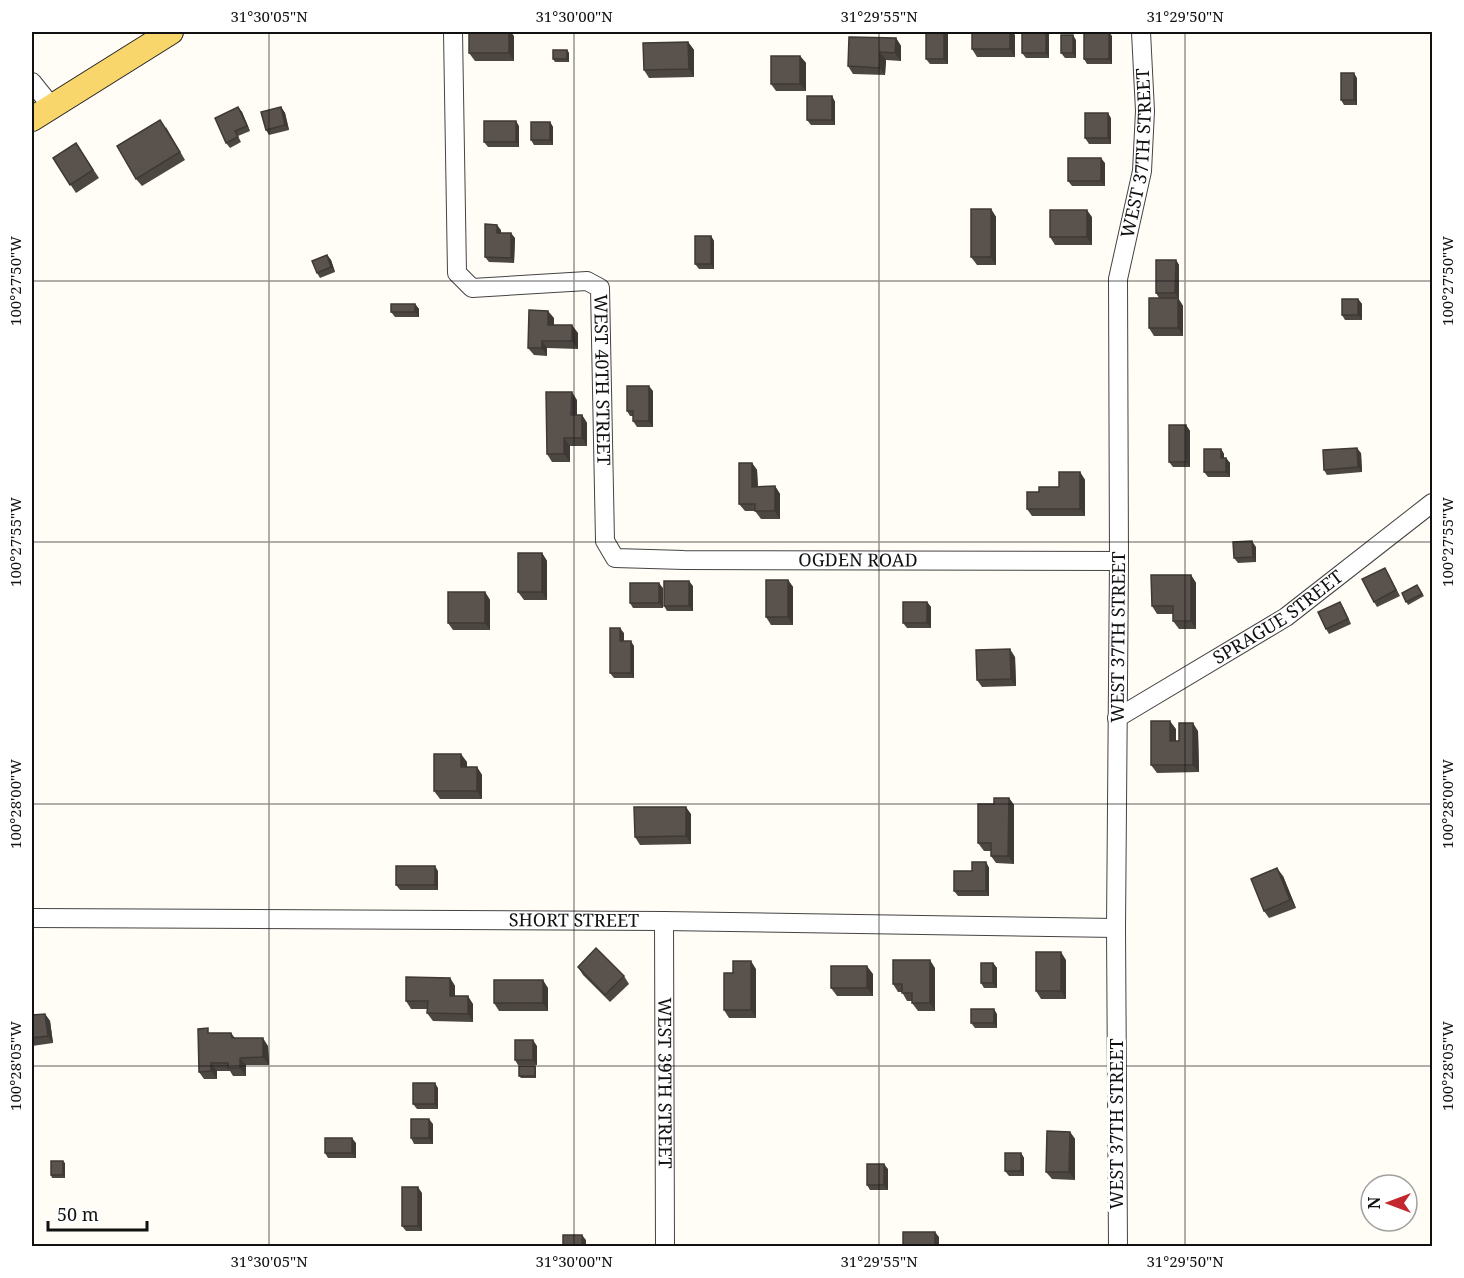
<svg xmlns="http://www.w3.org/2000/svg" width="1464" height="1278" font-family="'Noto Serif',serif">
<rect width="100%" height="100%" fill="#fffdf5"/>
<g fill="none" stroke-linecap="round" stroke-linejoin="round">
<g stroke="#444" stroke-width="20">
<g id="minor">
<path id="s1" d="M453,32L457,273L472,288L587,281L600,288L605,541L615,558L684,560L1119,561"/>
<polyline points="32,82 52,107"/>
<path id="s2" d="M1117,718L1286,617L1432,503"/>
<path id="s3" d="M32,918L664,921L1116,928"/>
<path id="s4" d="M664,921L665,1246"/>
<path id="s5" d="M1118,1246L1116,928L1119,561L1118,279L1142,171L1145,111L1141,32"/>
</g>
</g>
<g stroke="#222" stroke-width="26">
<polyline id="major" points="32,119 171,32"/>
</g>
<use href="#minor" stroke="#fff" stroke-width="18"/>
<use href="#major" stroke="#f9d66b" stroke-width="24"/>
</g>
<g fill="#4d4742">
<polygon points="948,32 948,64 930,64 926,59"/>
<polygon points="1022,32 1047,32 1049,34 1049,58 1026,58 1022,53"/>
<polygon points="1015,35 1015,57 977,57 972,49"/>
<polygon points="514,36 514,61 475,61 469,53"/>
<polygon points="1112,36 1112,64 1087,64 1084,59"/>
<polygon points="896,38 901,46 901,61 886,60 885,75 853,74 848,66"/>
<polygon points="1076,40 1076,58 1065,58 1061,53"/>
<polygon points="688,42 694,50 694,77 649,78 644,70"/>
<polygon points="567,50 569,53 569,62 555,62 553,59"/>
<polygon points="800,56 806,63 806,91 776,91 771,84"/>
<polygon points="1357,78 1357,105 1344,105 1341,100"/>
<polygon points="832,96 835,102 835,125 811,125 807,120"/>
<polygon points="238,107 242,112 250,131 238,136 241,142 230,148 226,143"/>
<polygon points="281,107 285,113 289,130 269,135 266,130"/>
<polygon points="1111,118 1111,144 1089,144 1085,138"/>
<polygon points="550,122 553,127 553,145 534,145 531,140"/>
<polygon points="519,126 519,147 488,147 484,142"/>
<polygon points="166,127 185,160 142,186 136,179"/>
<polygon points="76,143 99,178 76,193 53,158"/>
<polygon points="1105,163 1105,186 1072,186 1068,181"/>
<polygon points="991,209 996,217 996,265 977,265 971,257"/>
<polygon points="1092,217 1092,245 1055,245 1050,237"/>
<polygon points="501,230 501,233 515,238 514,263 489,262 485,257"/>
<polygon points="711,236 714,241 714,269 699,269 695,264"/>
<polygon points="327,255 331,260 335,272 320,278 317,273"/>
<polygon points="1176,260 1179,265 1179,298 1178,298 1183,306 1183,336 1154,336 1149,328 1159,298 1156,293"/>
<polygon points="1358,299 1362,304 1362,320 1345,320 1342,315"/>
<polygon points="415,304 419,309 419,317 395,317 391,312"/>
<polygon points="554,318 554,325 578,333 578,349 547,348 547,356 534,355 528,348"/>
<polygon points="653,391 653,427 637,427 633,421 633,416 630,416 627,411"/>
<polygon points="577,400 577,415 582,415 587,423 587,446 570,446 570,462 552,462 547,454"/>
<polygon points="1186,425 1190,431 1190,467 1173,467 1169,462"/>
<polygon points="1221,449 1224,454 1224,458 1226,458 1230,463 1230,477 1208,477 1204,472"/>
<polygon points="1361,453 1362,472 1327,475 1324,470"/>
<polygon points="752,463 757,470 758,486 775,486 780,494 780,519 761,519 755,511 745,511 739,504"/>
<polygon points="1080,472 1085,480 1085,516 1032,516 1027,509 1039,492 1059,487"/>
<polygon points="1256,547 1256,562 1238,563 1234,558"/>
<polygon points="542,553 547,561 547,600 524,600 518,592"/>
<polygon points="1388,573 1400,596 1377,607 1374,602"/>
<polygon points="1191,575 1196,583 1196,629 1179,629 1173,621 1173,614 1157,614 1152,606"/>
<polygon points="788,580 793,587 793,625 771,625 766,617"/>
<polygon points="1417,585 1424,596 1408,605 1402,593"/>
<polygon points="693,586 693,611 667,611 664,606"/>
<polygon points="663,588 663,608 633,608 630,603"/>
<polygon points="485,592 490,600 490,630 453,630 448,623"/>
<polygon points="927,602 931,607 931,628 907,628 903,623"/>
<polygon points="1343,607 1351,624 1329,634 1326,629"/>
<polygon points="624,633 624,641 634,646 634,678 614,678 610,673"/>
<polygon points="1015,657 1016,686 982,687 977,680"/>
<polygon points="1176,729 1176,741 1179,741 1198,731 1199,772 1157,773 1151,765"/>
<polygon points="467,762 467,767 477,767 482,775 482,799 440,799 434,791"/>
<polygon points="1009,798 1014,805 1014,864 996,863 991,856 991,851 984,851 978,843 994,804"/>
<polygon points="691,814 691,844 640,845 635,837"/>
<polygon points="986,862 989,868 989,896 958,896 954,891 972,871"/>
<polygon points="438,871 438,890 400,890 396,885"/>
<polygon points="1283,876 1296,908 1269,918 1264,911"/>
<polygon points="1066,960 1066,999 1041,999 1036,991"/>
<polygon points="993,963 997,968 997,988 984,988 981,983"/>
<polygon points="578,967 624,976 629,984 610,1002 583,975"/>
<polygon points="935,968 935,1011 918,1011 912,1003 912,1001 907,1001 902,992 898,992 893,984"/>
<polygon points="756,969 756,1018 729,1018 724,1010 733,973"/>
<polygon points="873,974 873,996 837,996 831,988"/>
<polygon points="450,978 455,986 455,996 473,1004 473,1022 433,1021 427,1013 428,1009 411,1009 406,1001"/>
<polygon points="548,988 548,1011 499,1011 494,1003"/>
<polygon points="45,1014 50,1021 53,1043 32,1046 32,1015"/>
<polygon points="997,1014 997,1028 975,1028 971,1023"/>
<polygon points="211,1033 231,1033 235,1038 268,1046 269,1065 246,1065 246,1076 233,1076 230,1071 217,1071 217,1079 204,1079 199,1072"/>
<polygon points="537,1046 537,1065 518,1065 515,1060"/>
<polygon points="535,1066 536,1068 536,1078 521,1078 519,1076"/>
<polygon points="438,1088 438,1109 417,1109 413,1104"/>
<polygon points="433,1124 433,1144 414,1144 411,1138"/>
<polygon points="1070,1132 1075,1139 1075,1180 1052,1179 1046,1172"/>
<polygon points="356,1143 356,1158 328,1158 325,1153"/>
<polygon points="1021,1153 1024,1158 1024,1176 1009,1176 1005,1171"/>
<polygon points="65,1163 65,1178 52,1178 51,1175"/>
<polygon points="888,1169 888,1190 870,1190 867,1185"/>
<polygon points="422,1193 422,1231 406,1231 402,1226"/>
</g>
<g fill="#3f3936">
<polygon points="509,32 511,32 514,36 514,61 509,53"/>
<polygon points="944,32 948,32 948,64 944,59"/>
<polygon points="1010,32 1013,32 1015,35 1015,57 1010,49"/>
<polygon points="1046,32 1047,32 1049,34 1049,58 1046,53"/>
<polygon points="1109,32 1112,36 1112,64 1109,59"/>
<polygon points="1073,35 1076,40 1076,58 1073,53"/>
<polygon points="896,38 901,46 901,61 895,53"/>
<polygon points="688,42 694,50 694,77 689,69"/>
<polygon points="567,50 569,53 569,62 567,59"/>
<polygon points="880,52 886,60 885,75 880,68"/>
<polygon points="800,56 806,63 806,91 800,84"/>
<polygon points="1354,73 1357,78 1357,105 1354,100"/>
<polygon points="832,96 835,102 835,125 832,120"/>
<polygon points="238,107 242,112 250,131 247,126"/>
<polygon points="281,107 285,113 289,130 285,125"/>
<polygon points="1108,113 1111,118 1111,144 1108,138"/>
<polygon points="516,121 519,126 519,147 516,142"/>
<polygon points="550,122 553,127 553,145 550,140"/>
<polygon points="1101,158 1105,163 1105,186 1101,181"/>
<polygon points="991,209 996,217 996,265 991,257"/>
<polygon points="1087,210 1092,217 1092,245 1087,237"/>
<polygon points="497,225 501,230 501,238 497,233"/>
<polygon points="511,233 515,238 514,263 511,258"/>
<polygon points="711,236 714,241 714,269 711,264"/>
<polygon points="327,255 331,260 335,272 331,267"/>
<polygon points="1176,260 1179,265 1179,298 1175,293"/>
<polygon points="1178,298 1183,306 1183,336 1178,328"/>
<polygon points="1358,299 1362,304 1362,320 1358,315"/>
<polygon points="415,304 419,309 419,317 415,312"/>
<polygon points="548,311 554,318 554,333 548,325"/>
<polygon points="572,325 578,333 578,349 572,341"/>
<polygon points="542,341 547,348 547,356 542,348"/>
<polygon points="649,386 653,391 653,427 649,421"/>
<polygon points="572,392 577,400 577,423 571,415"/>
<polygon points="582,415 587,423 587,446 582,438"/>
<polygon points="1186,425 1190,431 1190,467 1186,462"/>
<polygon points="564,438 570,446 570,462 564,454"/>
<polygon points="1357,448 1361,453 1362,472 1358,467"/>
<polygon points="1221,449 1224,454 1224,463 1221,458"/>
<polygon points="1226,458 1230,463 1230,477 1226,472"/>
<polygon points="752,463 757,470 758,494 752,487"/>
<polygon points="1080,472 1085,480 1085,516 1080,509"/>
<polygon points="775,486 780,494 780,519 775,511"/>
<polygon points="1252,541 1256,547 1256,562 1253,557"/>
<polygon points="542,553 547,561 547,600 542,592"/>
<polygon points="1191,575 1196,583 1196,629 1191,621"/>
<polygon points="788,580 793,587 793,625 788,617"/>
<polygon points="689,581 693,586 693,611 689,606"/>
<polygon points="659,583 663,588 663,608 659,603"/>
<polygon points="485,592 490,600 490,630 485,623"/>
<polygon points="927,602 931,607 931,628 927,623"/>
<polygon points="1340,602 1343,607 1351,624 1348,619"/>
<polygon points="620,628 624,633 624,646 620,641"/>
<polygon points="631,641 634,646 634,678 631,673"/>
<polygon points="1010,649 1015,657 1016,686 1011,679"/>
<polygon points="1170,721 1176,729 1176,749 1170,741"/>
<polygon points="1193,723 1198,731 1199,772 1193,765"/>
<polygon points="461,754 467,762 467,775 461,767"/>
<polygon points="477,767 482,775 482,799 477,791"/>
<polygon points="1009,798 1014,805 1014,864 1008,856"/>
<polygon points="686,807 691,814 691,844 686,836"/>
<polygon points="986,862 989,868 989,896 986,891"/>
<polygon points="435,866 438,871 438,890 435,885"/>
<polygon points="1277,868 1283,876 1296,908 1290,900"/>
<polygon points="1061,952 1066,960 1066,999 1061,991"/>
<polygon points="930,960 935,968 935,1011 930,1003"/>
<polygon points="751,961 756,969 756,1018 751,1010"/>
<polygon points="993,963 997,968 997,988 993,983"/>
<polygon points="867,966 873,974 873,996 867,988"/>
<polygon points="450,978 455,986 455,1004 450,996"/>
<polygon points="543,980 548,988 548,1011 543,1003"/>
<polygon points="468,996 473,1004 473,1022 468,1014"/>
<polygon points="994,1009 997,1014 997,1028 994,1023"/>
<polygon points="45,1014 50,1021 53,1043 48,1036"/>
<polygon points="263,1038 268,1046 269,1065 263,1057"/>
<polygon points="533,1040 537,1046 537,1065 533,1060"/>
<polygon points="240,1058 246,1065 246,1076 240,1068"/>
<polygon points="211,1063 217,1071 217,1079 211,1071"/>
<polygon points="535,1066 536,1068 536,1078 535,1076"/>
<polygon points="435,1083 438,1088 438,1109 435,1104"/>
<polygon points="429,1119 433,1124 433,1144 429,1138"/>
<polygon points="1070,1132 1075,1139 1075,1180 1069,1172"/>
<polygon points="352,1138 356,1143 356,1158 352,1153"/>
<polygon points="1021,1153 1024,1158 1024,1176 1021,1171"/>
<polygon points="63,1161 65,1163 65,1178 63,1175"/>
<polygon points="884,1164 888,1169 888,1190 884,1185"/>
<polygon points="418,1187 422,1193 422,1231 418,1226"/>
<polygon points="935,1232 939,1237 939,1246 935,1246"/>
<polygon points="582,1235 586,1240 586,1246 582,1246"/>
</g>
<g fill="#5a524d" stroke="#3f3936" stroke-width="1.5">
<rect x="469" y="32" width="40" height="21"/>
<rect x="926" y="32" width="18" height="27"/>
<rect x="972" y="32" width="38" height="17"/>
<rect x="1022" y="32" width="24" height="21"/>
<rect x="1084" y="32" width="25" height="27"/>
<rect x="1061" y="35" width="12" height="18"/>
<polygon points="849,37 896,38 895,53 880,52 880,68 848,66"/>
<polygon points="688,42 689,69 644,70 643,43"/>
<rect x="553" y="50" width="14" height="9"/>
<rect x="771" y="56" width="29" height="28"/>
<rect x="1341" y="73" width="13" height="27"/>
<rect x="807" y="96" width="25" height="24"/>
<polygon points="238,107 247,126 235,131 238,137 226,143 215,118"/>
<polygon points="281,107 285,125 266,130 261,112"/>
<rect x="1085" y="113" width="23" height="25"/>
<polygon points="160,120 180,152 136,179 117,146"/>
<rect x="484" y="121" width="32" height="21"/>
<rect x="531" y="122" width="19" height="18"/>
<polygon points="76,143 93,170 70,185 53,158"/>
<rect x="1068" y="158" width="33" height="23"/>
<rect x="971" y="209" width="20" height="48"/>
<rect x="1050" y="210" width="37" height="27"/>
<polygon points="485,224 497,225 497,233 511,233 511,258 485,257"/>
<rect x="695" y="236" width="16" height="28"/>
<polygon points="327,255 331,267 317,273 312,261"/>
<polygon points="1156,260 1176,260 1175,293 1156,293"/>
<rect x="1149" y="298" width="29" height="30"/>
<rect x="1342" y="299" width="16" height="16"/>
<rect x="391" y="304" width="24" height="8"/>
<polygon points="529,310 548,311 548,325 572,325 572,341 542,341 542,348 528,348"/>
<polygon points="627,386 649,386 649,421 633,421 633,411 627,411"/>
<polygon points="546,392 572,392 571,415 582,415 582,438 564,438 564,454 547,454"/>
<rect x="1169" y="425" width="17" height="37"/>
<polygon points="1357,448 1358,467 1324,470 1323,450"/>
<polygon points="1204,449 1221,449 1221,458 1226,458 1226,472 1204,472"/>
<polygon points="739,463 752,463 752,487 775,486 775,511 755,511 755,504 739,504"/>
<polygon points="1059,472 1080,472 1080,509 1027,509 1027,492 1039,492 1039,487 1059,487"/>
<polygon points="1252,541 1253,557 1234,558 1233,542"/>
<rect x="518" y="553" width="24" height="39"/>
<polygon points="1385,568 1396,590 1374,602 1362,579"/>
<polygon points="1151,575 1191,575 1191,621 1173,621 1173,606 1152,606"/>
<rect x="766" y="580" width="22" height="37"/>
<rect x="664" y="581" width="25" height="25"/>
<rect x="630" y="583" width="29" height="20"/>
<polygon points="1417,585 1422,594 1406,602 1402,593"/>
<rect x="448" y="592" width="37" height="31"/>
<rect x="903" y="602" width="24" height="21"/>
<polygon points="1340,602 1348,619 1326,629 1318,612"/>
<polygon points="610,628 620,628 620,641 631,641 631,673 610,673"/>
<polygon points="1010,649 1011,679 977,680 976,650"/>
<polygon points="1151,721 1170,721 1170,741 1179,741 1179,723 1193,723 1193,765 1151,765"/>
<polygon points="434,754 461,754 461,767 477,767 477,791 434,791"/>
<polygon points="994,798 1009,798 1008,856 991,856 991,843 978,843 978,804 994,804"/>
<polygon points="634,807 686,807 686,836 635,837"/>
<polygon points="972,862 986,862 986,891 954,891 954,871 972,871"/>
<rect x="396" y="866" width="39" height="19"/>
<polygon points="1277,868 1290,900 1264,911 1251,879"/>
<polygon points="596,948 624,976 605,995 578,967"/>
<rect x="1036" y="952" width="25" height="39"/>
<polygon points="893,960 930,960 930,1003 912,1003 912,993 902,993 902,984 893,984"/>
<polygon points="733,961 751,961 751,1010 724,1010 724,973 733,973"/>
<rect x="981" y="963" width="12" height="20"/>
<rect x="831" y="966" width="36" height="22"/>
<polygon points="406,977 450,978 450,996 468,996 468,1014 427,1013 428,1001 406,1001"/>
<rect x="494" y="980" width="49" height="23"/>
<rect x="971" y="1009" width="23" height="14"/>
<polygon points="45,1014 48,1036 32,1038 32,1015"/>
<polygon points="208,1028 208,1033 231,1033 232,1038 263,1038 263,1057 240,1058 240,1068 228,1068 228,1063 211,1063 211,1071 199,1072 198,1029"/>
<rect x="515" y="1040" width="18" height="20"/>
<rect x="519" y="1066" width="16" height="10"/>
<rect x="413" y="1083" width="22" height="21"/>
<rect x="411" y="1119" width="18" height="19"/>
<polygon points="1047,1131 1070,1132 1069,1172 1046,1172"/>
<rect x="325" y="1138" width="27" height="15"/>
<rect x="1005" y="1153" width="16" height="18"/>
<rect x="51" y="1161" width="12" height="14"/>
<rect x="867" y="1164" width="17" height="21"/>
<rect x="402" y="1187" width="16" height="39"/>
<rect x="903" y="1232" width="32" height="14"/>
<rect x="563" y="1235" width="19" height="11"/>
</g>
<path fill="none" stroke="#111" stroke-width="1.5" stroke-opacity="0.45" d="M269,32V1246M574,32V1246M879,32V1246M1185,32V1246M32,281H1432M32,542H1432M32,804H1432M32,1066H1432"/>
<g text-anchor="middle" stroke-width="6" stroke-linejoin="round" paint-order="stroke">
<g font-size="18" fill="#111" stroke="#fff">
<text dy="6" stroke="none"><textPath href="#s5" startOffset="1095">WEST 37TH STREET</textPath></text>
<text dy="6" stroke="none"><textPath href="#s1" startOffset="484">WEST 40TH STREET</textPath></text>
<text dy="6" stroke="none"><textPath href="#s1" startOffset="908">OGDEN ROAD</textPath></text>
<text dy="6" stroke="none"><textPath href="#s2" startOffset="190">SPRAGUE STREET</textPath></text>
<text dy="6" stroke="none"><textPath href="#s5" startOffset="609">WEST 37TH STREET</textPath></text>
<text dy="6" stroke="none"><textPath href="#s3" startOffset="542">SHORT STREET</textPath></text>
<text dy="6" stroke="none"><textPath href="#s4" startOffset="162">WEST 39TH STREET</textPath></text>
<text transform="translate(1117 1124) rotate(-90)" y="6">WEST 37TH STREET</text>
</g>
</g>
<rect width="1464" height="1278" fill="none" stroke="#ffffff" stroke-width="66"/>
<g transform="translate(1389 1203) rotate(270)"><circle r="28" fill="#ffffff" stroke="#a0a0a0" stroke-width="1.5"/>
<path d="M0-4.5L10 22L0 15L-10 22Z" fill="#c4262e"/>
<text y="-9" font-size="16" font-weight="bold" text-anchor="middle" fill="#111111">N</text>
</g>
<path d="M48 1221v9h99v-9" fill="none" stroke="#111111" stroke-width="3"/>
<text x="57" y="1221" font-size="18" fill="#111111" stroke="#ffffff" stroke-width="4.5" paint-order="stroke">50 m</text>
<rect x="33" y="33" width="1398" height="1212" fill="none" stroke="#111" stroke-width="2"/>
<g font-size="15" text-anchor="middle" fill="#111">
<text x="269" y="22">31°30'05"N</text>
<text x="574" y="22">31°30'00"N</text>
<text x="879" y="22">31°29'55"N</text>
<text x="1185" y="22">31°29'50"N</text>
<text transform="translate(1448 281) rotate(-90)" y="5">100°27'50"W</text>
<text transform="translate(16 281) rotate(-90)" y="5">100°27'50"W</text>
<text transform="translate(1448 542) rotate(-90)" y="5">100°27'55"W</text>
<text transform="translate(16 542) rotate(-90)" y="5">100°27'55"W</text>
<text transform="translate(1448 804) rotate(-90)" y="5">100°28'00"W</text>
<text transform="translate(16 804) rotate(-90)" y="5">100°28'00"W</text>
<text transform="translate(1448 1066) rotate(-90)" y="5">100°28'05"W</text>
<text transform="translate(16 1066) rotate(-90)" y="5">100°28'05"W</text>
<text x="269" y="1267">31°30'05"N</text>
<text x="574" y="1267">31°30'00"N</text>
<text x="879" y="1267">31°29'55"N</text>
<text x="1185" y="1267">31°29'50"N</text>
</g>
</svg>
